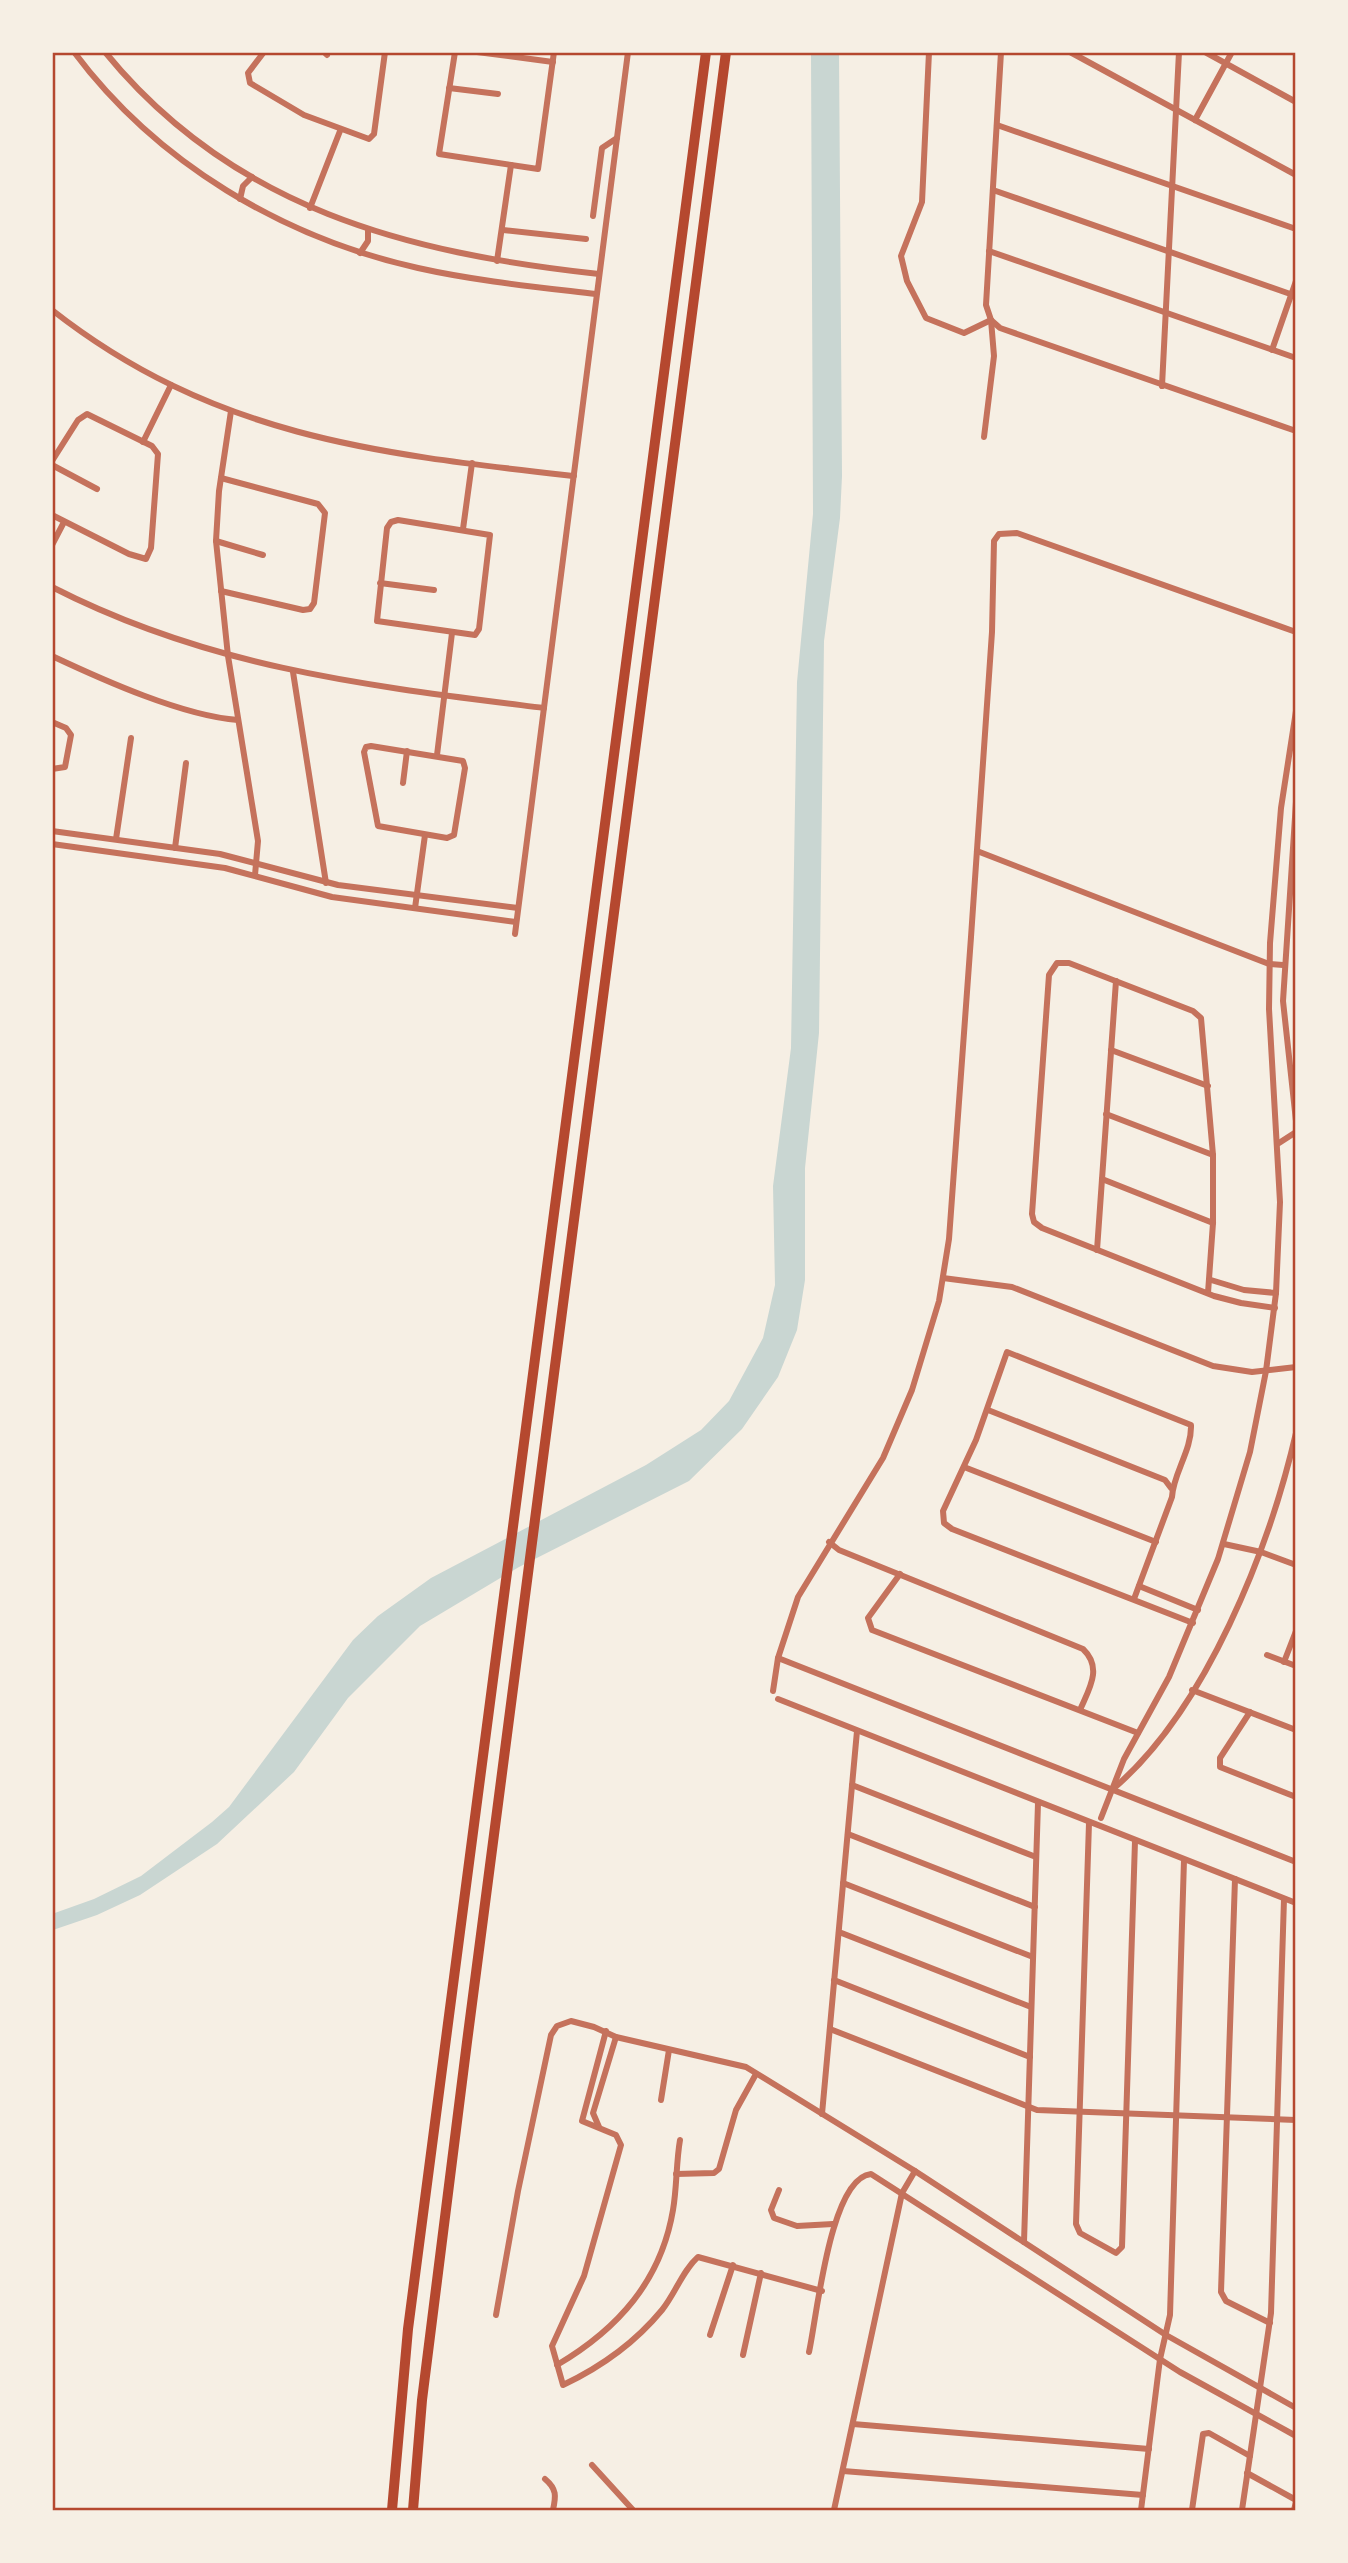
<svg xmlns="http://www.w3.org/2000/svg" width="1348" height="2563" font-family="Poppins,sans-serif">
<rect width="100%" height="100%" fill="#f6efe4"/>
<polygon fill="#c9d6d2" points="811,53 839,53 842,476 840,518 824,641 819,1033 805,1168 805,1280 797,1330 778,1377 742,1429 689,1481 519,1567 420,1626 348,1698 294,1772 217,1844 140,1895 97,1915 53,1930 52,1914 94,1899 141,1876 212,1822 229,1807 353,1640 378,1616 431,1578 646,1465 701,1430 729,1401 763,1338 775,1285 773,1186 791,1048 797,682 813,514"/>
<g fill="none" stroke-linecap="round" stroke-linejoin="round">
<g stroke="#c5725c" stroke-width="6">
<path d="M74,52C157,163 283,238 418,268C476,281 537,287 596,294"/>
<path d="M105,52C233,209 407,253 599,274"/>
<polyline points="264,52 248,73 250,83 304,115 369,139 374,134 385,52"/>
<polyline points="324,52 327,55"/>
<polyline points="455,52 439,154 538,169 554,52"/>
<polyline points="477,52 553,62"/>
<polyline points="929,52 922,202 901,256 907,281 926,318 964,333 991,320"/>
<polyline points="1070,52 1296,175"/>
<polyline points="1205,52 1296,102"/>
<polyline points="449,88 498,94"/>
<polyline points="1195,120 1232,52"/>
<polyline points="997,125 1296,229"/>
<polyline points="993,190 1296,296"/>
<polyline points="240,199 243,186 252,177"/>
<polyline points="310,208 340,131"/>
<polyline points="593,216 602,148 617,138"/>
<polyline points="503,230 586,239"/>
<polyline points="989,251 1296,358"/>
<polyline points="360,253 368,241 368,230"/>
<polyline points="497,261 511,165"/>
<path d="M52,310C214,437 378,454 574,476"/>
<polyline points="991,320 1000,328 1296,431"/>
<polyline points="1272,350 1296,281"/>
<polyline points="1162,386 1179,52"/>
<polyline points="231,411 219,491 216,541 228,656 258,841 255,875"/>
<polyline points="984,437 994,356 991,320 986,305 1001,52"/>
<polyline points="143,442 171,385"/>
<polyline points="52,461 78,420 87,414 152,446 158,454 151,548 146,559 129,554 52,515"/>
<polyline points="52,465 97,489"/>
<polyline points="221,478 318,504 325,513 314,603 310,609 303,610 221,591"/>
<polygon points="398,520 490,535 479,629 475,635 377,621 387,528 391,522"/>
<polyline points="463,529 472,463"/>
<polyline points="216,541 263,555"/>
<polyline points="52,545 64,522"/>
<polyline points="380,583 434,590"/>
<path d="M52,587C212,669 370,686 544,708"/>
<path d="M52,656C103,680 183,716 238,720"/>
<polyline points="293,672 326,883"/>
<polyline points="52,722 66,728 71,735 65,767 52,769"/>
<polygon points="371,746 463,761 465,768 454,835 447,838 378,826 364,752 366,747"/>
<polyline points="437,755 452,633"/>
<polyline points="403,783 407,751"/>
<polyline points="1296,802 1283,1001 1296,1121"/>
<polyline points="52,831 220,854 338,885 518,908"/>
<polyline points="116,839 131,738"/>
<polyline points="52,844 225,868 332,897 516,922"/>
<polyline points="175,848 186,763"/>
<polyline points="977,851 1269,964 1283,965"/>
<polyline points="415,908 425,835"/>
<polyline points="515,934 628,52"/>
<polyline points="1111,1050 1208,1086"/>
<polyline points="1106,1114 1213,1155"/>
<polyline points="1279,1143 1296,1132"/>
<polyline points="1102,1179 1213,1223"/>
<polyline points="1097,1250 1116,981"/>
<polyline points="943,1278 1012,1287 1213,1366 1252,1372 1296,1367"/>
<polyline points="1211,1280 1244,1290 1276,1293"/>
<polyline points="1208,1293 1213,1223 1213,1155 1201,1018 1193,1011 1069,963 1057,963 1049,975 1032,1214 1034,1222 1042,1228 1214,1296 1241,1303 1275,1308"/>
<polyline points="988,1410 1165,1480 1171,1488"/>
<polyline points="964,1467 1156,1542"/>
<path d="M829,1542L839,1550L1083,1649C1103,1668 1089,1689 1080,1710"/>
<polyline points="1224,1544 1261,1552 1296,1565"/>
<polyline points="900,1574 868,1618 872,1630 1138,1733"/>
<polyline points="1139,1586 1198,1610"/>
<path d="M1134,1599L1172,1497C1173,1474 1192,1450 1191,1425L1007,1352L976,1440L943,1511L944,1523L952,1529L1193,1623"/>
<polyline points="1267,1655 1296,1666"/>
<polyline points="778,1658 1296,1862"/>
<polyline points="1284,1662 1296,1631"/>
<polyline points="1192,1690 1296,1730"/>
<polyline points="773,1691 778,1658 798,1597 883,1458 912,1390 939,1301 949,1239 971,937 992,632 994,541 999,534 1017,533 1296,632"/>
<polyline points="778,1699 1296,1903"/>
<polyline points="1250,1712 1220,1758 1220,1767 1296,1797"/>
<polyline points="852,1785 1036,1857"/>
<path d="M1113,1789C1206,1710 1269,1549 1296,1433"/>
<polyline points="1101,1818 1124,1759 1169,1677 1218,1559 1250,1452 1266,1371 1276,1293 1280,1202 1269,1009 1270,943 1281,808 1296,711"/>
<polyline points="1089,1823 1076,2224 1080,2233 1116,2253 1122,2247 1135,1841"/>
<polyline points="848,1834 1035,1907"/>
<polyline points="1235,1879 1221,2292 1226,2301 1270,2323"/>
<polyline points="843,1883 1033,1957"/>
<polyline points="839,1932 1031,2007"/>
<polyline points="834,1980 1030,2057"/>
<polyline points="830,2029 1037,2110 1296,2120"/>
<path d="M606,2031L582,2121L616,2135L621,2145L584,2276L552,2346L563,2385C601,2367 634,2344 662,2310C675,2294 683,2270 698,2257L822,2291"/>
<polyline points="661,2100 669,2050"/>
<polyline points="822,2114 857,1731"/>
<polyline points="599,2127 593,2113 616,2037"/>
<polyline points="676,2174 714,2173 719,2169 736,2110 756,2074"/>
<polyline points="779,2190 771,2210 774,2218 797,2226 833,2224"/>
<polyline points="1024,2242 1038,1803"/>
<polyline points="496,2315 518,2191 551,2035 557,2026 571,2021 594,2027 616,2037 746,2067 915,2171 1166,2335 1296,2408"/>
<polyline points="710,2335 733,2265"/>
<path d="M809,2352C817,2316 830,2178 871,2174L1180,2372L1296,2436"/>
<polyline points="743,2355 761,2273"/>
<path d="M557,2365C618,2329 661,2281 673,2210C677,2187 676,2163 680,2140"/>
<polyline points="853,2424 1149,2449"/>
<polyline points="592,2465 633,2510"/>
<polyline points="843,2471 1143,2495"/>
<polyline points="1247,2473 1296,2500"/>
<path d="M545,2479C557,2489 556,2496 553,2510"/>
<polyline points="834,2510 902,2193 915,2171"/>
<polyline points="1141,2510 1160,2359 1170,2315 1184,1860"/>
<polyline points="1192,2510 1203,2434 1209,2433 1250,2456"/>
<polyline points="1242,2510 1271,2313 1284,1899"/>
<polyline points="1294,2510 1296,2502"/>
</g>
<g stroke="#b5482f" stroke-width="10">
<polyline points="392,2510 408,2329 706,52"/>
<polyline points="413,2510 422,2400 467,2042 726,52"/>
</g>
</g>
<rect width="1348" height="2563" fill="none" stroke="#f6efe4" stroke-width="108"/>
<rect x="54" y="54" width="1240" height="2455" fill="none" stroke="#b5482f" stroke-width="2.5"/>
</svg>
